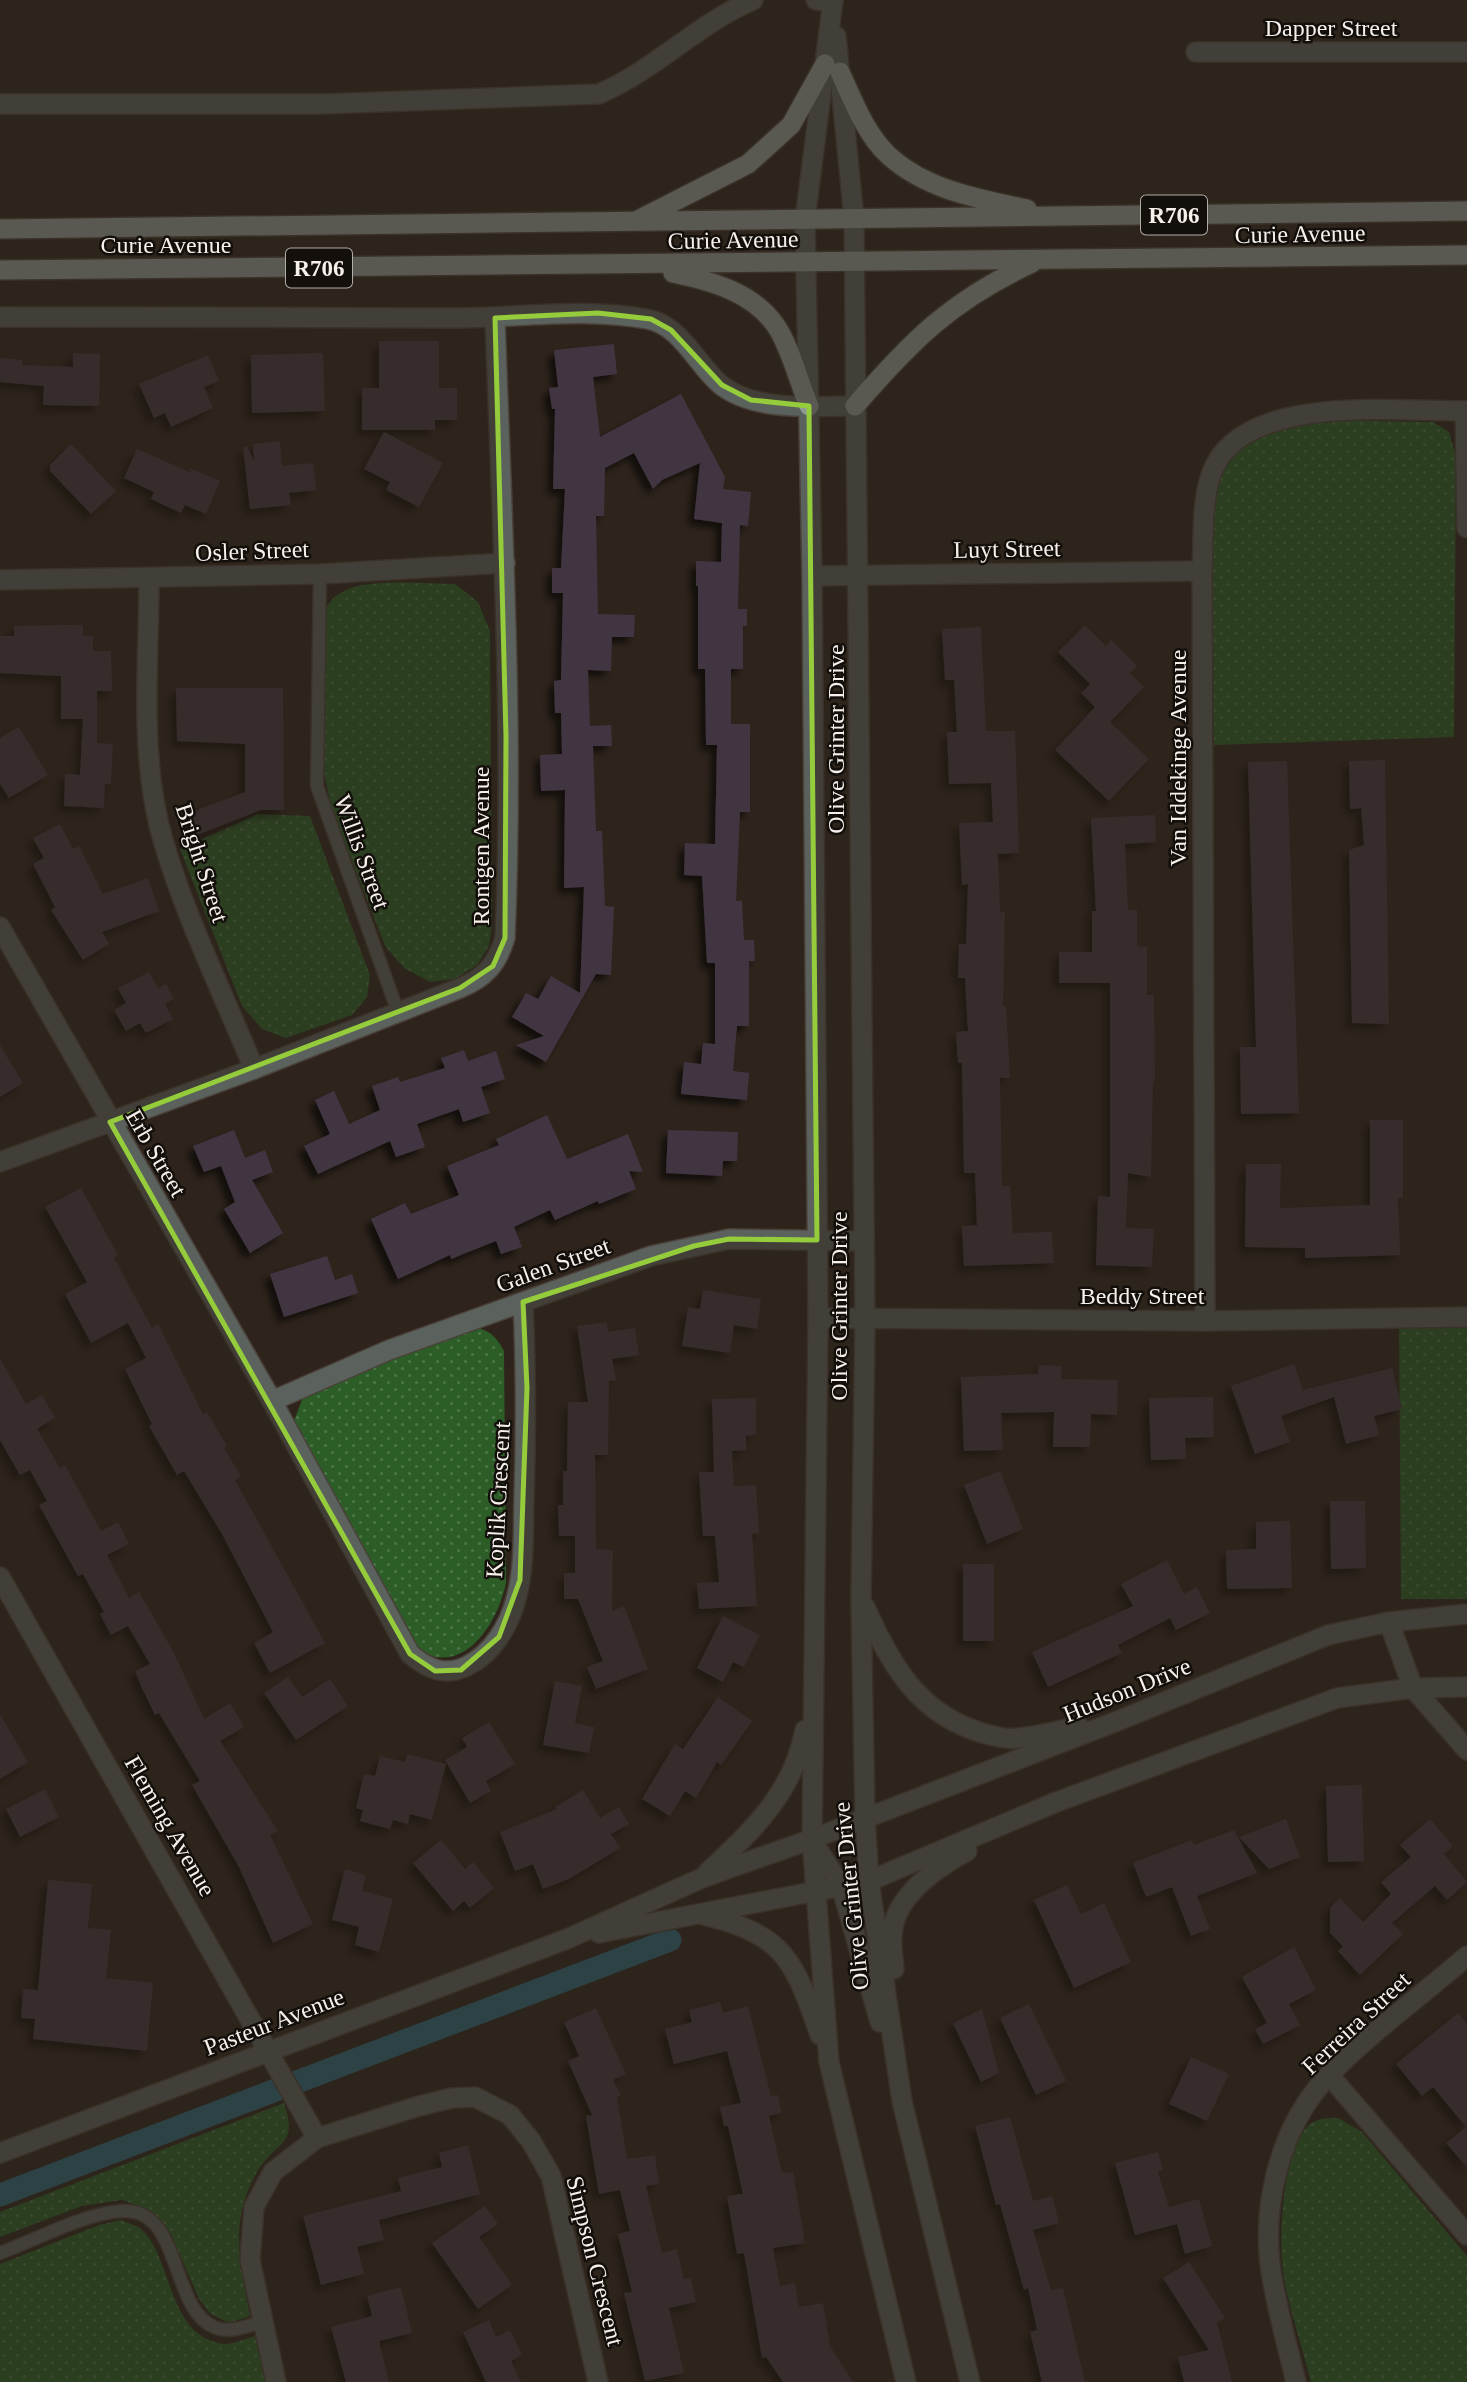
<svg xmlns="http://www.w3.org/2000/svg" width="1467" height="2382" font-family="Georgia,serif">
<defs>
<pattern id="green-dots" width="8" height="8" patternUnits="userSpaceOnUse" patternTransform="scale(1.75)"><rect width="8" height="8" fill="#2c5d27"/><path d="M2 2h.1M6 6h.1" fill="none" stroke="#4b7546" stroke-width="1.8" stroke-linecap="round"/></pattern>
<filter id="shadow"><feDropShadow dx="-6" dy="6" stdDeviation="3.5" flood-color="#0009"/></filter>
</defs>
<rect width="100%" height="100%" fill="#2e241c"/>
<g fill="url(#green-dots)">
<path d="M1433,422L1449,432L1456,457L1454,737L1214,745L1212,509C1217,488 1221,465 1238,450C1282,410 1377,423 1433,422Z"/>
<path d="M455,584L478,602L490,631L492,925L489,946L477,965L455,979L430,982L404,968L385,946L331,807L322,761L318,626C324,611 329,598 344,591C368,578 427,584 455,584Z"/>
<polygon points="258,814 310,816 370,975 367,997 352,1015 286,1038 262,1029 242,1006 180,849"/>
<polygon points="1399,1323 1467,1323 1467,1599 1401,1599"/>
<path d="M464,1326C485,1328 494,1332 504,1351L506,1582C500,1616 470,1672 426,1654C420,1652 414,1645 409,1640L300,1447L294,1421L303,1397Z"/>
<path d="M284,2103C298,2143 280,2140 260,2167C254,2176 247,2192 244,2202C233,2239 243,2279 250,2316L229,2323L211,2314L199,2299L171,2234L150,2210L122,2200L82,2206L0,2237V2212Z"/>
<path d="M1338,2118L1362,2132L1467,2256V2382H1311C1302,2345 1285,2299 1282,2261C1279,2232 1284,2146 1308,2126C1316,2118 1327,2118 1338,2118Z"/>
<path d="M121,2220C127,2223 136,2225 141,2229C174,2259 166,2336 224,2344C232,2345 247,2338 255,2336L266,2382H0V2264L99,2225Z"/>
</g>
<g fill="none" stroke-linecap="round" stroke-linejoin="round">
<polyline stroke="#2b6679" stroke-width="23" points="0,2195 670,1940"/>
</g>
<g fill="#3f3641" filter="url(#shadow)">
<polygon points="379,341 439,341 439,388 457,388 457,420 435,420 435,430 362,430 362,388 379,388"/>
<polygon points="614,344 617,374 593,377 600,437 681,394 725,477 723,489 751,492 748,526 740,525 738,609 747,609 747,626 743,626 743,669 731,669 731,724 750,724 750,812 740,812 736,901 742,901 744,940 754,940 755,961 749,961 749,1026 737,1026 733,1071 749,1073 747,1100 681,1094 684,1062 701,1064 703,1043 715,1044 715,963 707,963 702,876 684,875 685,843 715,844 717,745 706,745 705,669 698,669 698,586 696,586 696,561 721,562 722,523 694,519 700,463 662,480 653,489 634,453 605,468 604,516 596,516 598,614 635,615 634,637 612,637 611,671 588,670 590,726 611,725 612,746 593,746 596,831 602,831 605,906 614,907 611,975 596,974 546,1062 516,1045 544,1036 512,1017 526,993 538,999 551,976 580,993 584,887 564,888 565,790 541,791 540,755 562,754 561,713 555,713 554,681 561,680 563,593 552,593 552,568 561,568 565,489 553,489 555,409 552,409 549,388 558,387 554,350"/>
<polygon points="73,353 100,354 99,406 43,405 44,386 0,382 0,358 22,360 22,365 73,367"/>
<polygon points="323,353 325,411 252,413 251,355"/>
<polygon points="208,355 219,381 204,387 213,408 171,427 165,413 154,418 139,384"/>
<polygon points="384,432 443,463 419,507 386,490 390,482 364,469"/>
<polygon points="280,441 282,466 313,463 316,490 289,493 291,505 250,509 243,447 247,446 254,461 253,444"/>
<polygon points="71,444 116,491 91,514 50,471 50,465"/>
<polygon points="137,449 192,473 189,468 220,481 206,514 185,505 181,513 151,499 154,492 124,478"/>
<polygon points="60,625 83,625 83,636 93,636 93,651 111,651 112,691 97,691 97,743 113,744 111,784 105,784 104,808 64,806 65,774 80,775 83,719 61,719 61,676 0,673 0,636 14,636 14,626"/>
<polygon points="1085,625 1106,646 1111,640 1137,666 1130,673 1144,687 1110,722 1149,759 1109,801 1055,750 1095,707 1081,693 1090,684 1058,652"/>
<polygon points="981,627 986,731 1015,731 1019,853 998,854 1000,912 1005,912 1003,1006 1006,1006 1010,1078 1000,1078 1002,1186 1010,1186 1013,1233 1052,1232 1054,1263 964,1266 962,1226 977,1225 975,1173 964,1173 962,1063 958,1063 956,1032 968,1031 965,978 958,978 959,944 966,944 968,884 962,885 959,823 993,822 991,783 949,784 947,732 957,732 954,680 945,680 942,629"/>
<polygon points="176,688 283,688 284,810 261,810 197,835 189,813 245,792 245,744 177,741"/>
<polygon points="19,727 48,775 9,798 0,784 0,738"/>
<polygon points="1385,760 1389,1024 1352,1023 1349,850 1364,845 1361,808 1350,809 1349,761"/>
<polygon points="1287,761 1299,1113 1241,1114 1240,1047 1256,1047 1248,762"/>
<polygon points="1155,815 1156,842 1125,844 1128,910 1137,910 1137,946 1147,947 1147,995 1154,995 1155,1081 1153,1081 1151,1177 1128,1173 1126,1228 1154,1229 1152,1267 1096,1265 1098,1196 1110,1197 1110,983 1059,983 1059,952 1092,952 1092,911 1096,911 1091,818"/>
<polygon points="60,824 73,849 79,846 103,894 148,878 159,911 102,932 109,944 83,960 51,910 55,907 33,864 44,858 33,838"/>
<polygon points="149,972 158,988 166,984 174,999 165,1004 173,1019 146,1033 140,1023 126,1031 114,1010 126,1003 118,988"/>
<polygon points="0,1045 23,1083 0,1097"/>
<polygon points="464,1050 468,1061 496,1051 505,1079 481,1087 490,1113 463,1122 459,1109 417,1124 425,1147 396,1157 390,1141 318,1174 304,1146 330,1134 315,1100 334,1091 349,1124 380,1110 372,1086 398,1077 400,1082 445,1068 441,1058"/>
<polygon points="547,1115 567,1159 628,1134 643,1172 629,1171 636,1189 599,1204 598,1201 555,1220 550,1210 514,1227 522,1247 501,1254 496,1241 451,1259 450,1255 398,1279 371,1219 405,1203 411,1214 459,1195 447,1166 499,1145 496,1139"/>
<polygon points="1370,1120 1403,1120 1403,1198 1398,1198 1400,1255 1305,1258 1305,1248 1245,1247 1246,1164 1281,1164 1280,1208 1370,1205"/>
<polygon points="234,1130 245,1158 265,1150 273,1172 252,1180 283,1233 250,1253 224,1209 235,1202 221,1166 204,1172 193,1146"/>
<polygon points="668,1130 738,1132 737,1161 723,1161 722,1176 666,1173"/>
<polygon points="81,1188 118,1255 114,1258 152,1328 158,1324 203,1414 207,1412 227,1446 224,1448 241,1476 235,1480 325,1643 270,1673 254,1643 273,1632 222,1534 184,1471 177,1475 149,1426 152,1424 125,1369 146,1358 128,1323 91,1343 65,1294 87,1282 45,1207"/>
<polygon points="327,1256 335,1280 352,1274 358,1293 284,1317 270,1274"/>
<polygon points="703,1290 761,1299 757,1329 734,1325 730,1353 682,1346 688,1307 700,1309"/>
<polygon points="607,1322 608,1332 635,1328 639,1355 612,1359 616,1380 609,1381 608,1455 595,1455 596,1549 613,1550 612,1611 624,1606 648,1669 596,1689 587,1667 603,1661 578,1599 564,1599 564,1573 575,1573 575,1536 559,1536 558,1505 563,1505 563,1471 567,1471 568,1402 588,1402 577,1326"/>
<polygon points="0,1359 26,1404 42,1395 55,1418 37,1429 60,1468 65,1465 101,1531 118,1522 129,1544 107,1555 129,1598 139,1592 174,1653 204,1719 230,1703 244,1727 220,1741 278,1831 270,1835 313,1924 273,1943 239,1867 192,1785 200,1781 159,1713 155,1715 142,1688 135,1671 150,1664 128,1626 111,1635 100,1614 104,1612 83,1574 78,1576 39,1505 47,1501 30,1470 20,1475 0,1440"/>
<polygon points="1294,1364 1303,1390 1392,1368 1402,1409 1374,1416 1379,1435 1346,1444 1334,1397 1281,1416 1290,1442 1255,1454 1231,1386"/>
<polygon points="1039,1365 1062,1366 1061,1379 1118,1380 1117,1415 1091,1414 1090,1447 1053,1447 1054,1412 1001,1413 1003,1450 964,1451 961,1377 1038,1374"/>
<polygon points="1213,1397 1214,1437 1185,1438 1186,1459 1151,1460 1149,1398"/>
<polygon points="756,1398 756,1435 746,1436 746,1450 732,1451 734,1486 756,1485 759,1533 752,1534 757,1606 699,1609 697,1583 719,1582 715,1536 703,1536 699,1472 714,1472 712,1399"/>
<polygon points="1000,1471 1023,1529 987,1544 964,1485"/>
<polygon points="1330,1501 1365,1501 1366,1568 1331,1569"/>
<polygon points="1290,1521 1292,1588 1227,1589 1226,1550 1256,1549 1256,1522"/>
<polygon points="1167,1560 1184,1594 1197,1587 1210,1613 1176,1630 1170,1618 1118,1645 1122,1653 1048,1687 1032,1652 1133,1606 1121,1584"/>
<rect x="963" y="1564" width="31" height="77"/>
<polygon points="723,1616 760,1635 744,1667 733,1662 723,1682 697,1668"/>
<polygon points="288,1677 302,1697 330,1679 348,1706 296,1740 264,1693"/>
<polygon points="555,1681 582,1686 575,1723 594,1727 589,1753 543,1745"/>
<polygon points="718,1697 752,1721 721,1765 717,1762 696,1798 685,1791 670,1816 642,1799 675,1744 683,1749"/>
<polygon points="0,1714 28,1762 0,1779"/>
<polygon points="489,1722 515,1764 486,1781 491,1791 470,1803 445,1760 467,1747 462,1738"/>
<polygon points="407,1754 446,1764 432,1820 410,1814 408,1824 393,1820 390,1829 360,1821 363,1810 356,1808 364,1774 375,1776 380,1756 405,1762"/>
<polygon points="1362,1785 1364,1861 1328,1862 1326,1786"/>
<polygon points="45,1789 59,1817 20,1837 6,1809"/>
<polygon points="583,1790 600,1818 619,1807 629,1824 611,1834 620,1848 569,1879 543,1889 533,1864 515,1871 500,1832 557,1809 555,1807"/>
<polygon points="1286,1819 1300,1857 1269,1869 1239,1837"/>
<polygon points="1430,1819 1453,1846 1444,1854 1467,1882 1447,1900 1435,1886 1392,1923 1403,1934 1360,1975 1338,1951 1343,1946 1330,1933 1330,1908 1340,1898 1363,1922 1391,1894 1381,1882 1411,1857 1400,1845"/>
<polygon points="1234,1830 1257,1873 1197,1896 1210,1929 1191,1936 1172,1887 1146,1897 1133,1863 1192,1840 1194,1845"/>
<polygon points="441,1840 465,1869 473,1862 494,1888 470,1908 464,1901 453,1911 413,1863"/>
<polygon points="345,1869 366,1875 362,1891 393,1899 379,1952 355,1945 359,1927 332,1920"/>
<polygon points="48,1880 92,1884 88,1928 111,1930 106,1978 153,1983 147,2051 33,2039 35,2019 21,2018 23,1989 38,1990"/>
<polygon points="1067,1885 1081,1914 1104,1903 1131,1962 1074,1988 1034,1900"/>
<polygon points="1294,1947 1316,1990 1289,2004 1300,2025 1263,2044 1255,2029 1267,2023 1242,1977"/>
<polygon points="720,2002 723,2013 748,2006 771,2096 778,2095 782,2113 769,2116 782,2173 793,2172 805,2243 773,2248 780,2286 795,2283 799,2307 823,2303 830,2346 853,2382 783,2382 766,2357 762,2358 744,2253 737,2254 727,2196 743,2194 728,2126 724,2126 720,2107 741,2103 727,2051 674,2064 665,2029 692,2022 689,2010"/>
<polygon points="1029,2004 1066,2081 1036,2095 1000,2018"/>
<polygon points="596,2008 626,2074 613,2080 621,2095 617,2097 627,2159 655,2155 659,2184 646,2186 662,2253 677,2249 684,2279 691,2278 696,2302 669,2308 684,2373 645,2381 624,2293 632,2292 618,2234 630,2231 620,2190 599,2194 586,2116 592,2115 568,2061 579,2056 564,2022"/>
<polygon points="982,2009 999,2073 981,2082 953,2023"/>
<polygon points="1458,2013 1467,2024 1467,2167 1446,2143 1466,2127 1433,2087 1422,2096 1396,2064"/>
<polygon points="1191,2057 1229,2074 1207,2121 1169,2104"/>
<polygon points="1010,2117 1033,2201 1052,2196 1059,2223 1033,2230 1051,2290 1063,2288 1085,2382 1042,2382 1030,2332 1037,2330 1028,2288 1024,2290 1000,2204 996,2205 975,2126"/>
<polygon points="468,2145 480,2194 379,2220 384,2240 357,2247 364,2274 321,2285 303,2216 401,2191 398,2178 442,2167 439,2153"/>
<polygon points="1158,2152 1163,2170 1158,2172 1169,2207 1199,2199 1212,2246 1185,2254 1177,2224 1135,2235 1115,2163"/>
<polygon points="485,2206 498,2224 479,2237 512,2285 478,2309 432,2243"/>
<polygon points="1189,2262 1225,2318 1217,2323 1232,2382 1184,2382 1178,2357 1209,2350 1163,2278"/>
<polygon points="401,2287 412,2333 379,2341 389,2382 346,2382 331,2327 372,2316 367,2296"/>
<polygon points="489,2320 496,2337 510,2330 522,2355 511,2361 521,2382 486,2382 463,2332"/>
</g>
<g fill="none" stroke-linecap="round" stroke-linejoin="round">
<g stroke="#4a4139" stroke-width="15">
<g id="service">
<polyline points="320,574 317,786 398,1012"/>
<path d="M0,2253C38,2239 82,2214 122,2211C182,2207 170,2309 214,2327C229,2334 247,2326 261,2322"/>
</g>
</g>
<g stroke="#4a4139" stroke-width="22">
<g id="minor">
<polyline points="816,0 833,2"/>
<polyline points="1196,52 1467,52"/>
<path d="M0,104H322L599,94C655,70 697,24 753,0"/>
<path d="M0,317C150,317 301,317 451,318C516,318 583,307 647,319C681,325 697,365 721,385C755,412 814,406 855,406"/>
<polyline points="1465,411 1467,528"/>
<polyline points="812,576 1202,571"/>
<path d="M149,579C149,659 140,746 159,825C179,904 223,993 254,1069"/>
<polyline points="0,580 320,574 505,563"/>
<path d="M0,927L272,1401L410,1654C428,1669 445,1677 467,1666C492,1654 509,1626 516,1599C525,1567 523,1532 524,1499C526,1433 526,1368 523,1302"/>
<path d="M0,1162L254,1069L460,988C485,978 497,964 505,938C514,732 502,524 495,318"/>
<polyline points="818,1318 1205,1321 1467,1317"/>
<path d="M1205,1321L1202,571C1204,541 1201,504 1211,475C1239,391 1399,412 1467,411"/>
<polyline points="272,1401 389,1350 651,1256 729,1239 864,1241"/>
<polyline points="0,1577 317,2138"/>
<polyline points="1389,1622 1413,1688 1467,1750"/>
<polyline points="1329,2075 1467,2235"/>
<polyline points="276,2382 250,2260 254,2207 273,2172 317,2138 419,2106 452,2098 475,2097 510,2115 531,2141 551,2176 598,2382"/>
<path d="M1296,2382C1288,2349 1279,2316 1273,2283C1259,2212 1278,2127 1330,2074C1371,2032 1422,1995 1467,1956"/>
</g>
</g>
<g stroke="#4a4139" stroke-width="22">
<g id="tertiary">
<polyline points="833,0 805,220 812,576 818,1318 812,1839 829,2062 906,2382"/>
<polyline points="836,36 854,219 865,1321 861,1600 865,1817 869,1881 902,2101 970,2382"/>
<path d="M865,1607C894,1673 926,1725 1004,1738C1022,1741 1059,1730 1079,1727"/>
<polyline points="813,1842 841,1886 880,2022"/>
<path d="M708,1872C753,1830 793,1793 805,1730"/>
<path d="M704,1915C785,1935 794,1960 820,2035"/>
<polyline points="599,1933 869,1881 1054,1803 1337,1698 1413,1688 1467,1687"/>
<path d="M894,1969C893,1958 891,1946 892,1935C894,1896 936,1868 967,1851"/>
<polyline points="0,2153 567,1939 702,1878 812,1839 1120,1720 1328,1635 1389,1622 1467,1614"/>
</g>
</g>
<g stroke="#4a4139" stroke-width="22">
<g id="primary">
<path d="M840,72C853,100 865,133 888,155C926,190 979,199 1027,209"/>
<polyline points="636,221 748,164 791,125 825,64"/>
<polyline points="0,229 1467,211"/>
<polyline points="0,270 1467,255"/>
<path d="M673,273C711,281 753,292 776,326C790,346 799,383 809,406"/>
<path d="M855,406C912,340 952,300 1032,263"/>
</g>
</g>
<use href="#service" stroke="#5b615d" stroke-width="12"/>
<use href="#minor" stroke="#5b615d" stroke-width="19"/>
<use href="#tertiary" stroke="#5b615d" stroke-width="19"/>
<use href="#primary" stroke="#8e9a93" stroke-width="19"/>
</g>
<path d="M0 0H1467V2382H0ZM598,313L651,319L671,330L722,385L751,400L809,406L817,1240L729,1239L694,1246L523,1302L527,1388L520,1580L499,1637L461,1670L435,1671L410,1654L110,1122L460,988L493,966L505,938L506,736L495,318Z" fill="#2e241c" fill-opacity=".55" fill-rule="evenodd"/>
<path fill="none" stroke="#95cc3b" stroke-width="5" stroke-linejoin="round" d="M598,313L651,319L671,330L722,385L751,400L809,406L817,1240L729,1239L694,1246L523,1302L527,1388L520,1580L499,1637L461,1670L435,1671L410,1654L110,1122L460,988L493,966L505,938L506,736L495,318Z"/>
<g text-anchor="middle" stroke-width="5" stroke-linejoin="round" paint-order="stroke">
<g fill="#130f0b" stroke="#b3aca8" stroke-width="2">
<rect x="1141" y="195.5" width="66" height="39" rx="5"/>
<rect x="286" y="248.5" width="66" height="39" rx="5"/>
</g>
<g font-size="23" font-weight="bold" fill="#f7f0eb">
<text x="1174" y="223">R706</text>
<text x="319" y="276">R706</text>
</g>
<g font-size="24" fill="#f7f0eb" stroke="#130f0b">
<text x="1331" y="36">Dapper Street</text>
<text transform="translate(1300 234) rotate(-1)" y="8">Curie Avenue</text>
<text transform="translate(733 240) rotate(-1)" y="8">Curie Avenue</text>
<text x="166" y="253">Curie Avenue</text>
<text transform="translate(1007 549) rotate(-1)" y="8">Luyt Street</text>
<text transform="translate(252 551) rotate(-2)" y="8">Osler Street</text>
<text transform="translate(836 739) rotate(-90)" y="8">Olive Grinter Drive</text>
<text transform="translate(1178 758) rotate(-90)" y="8">Van Iddekinge Avenue</text>
<text transform="translate(481 846) rotate(-90)" y="8">Rontgen Avenue</text>
<text transform="translate(362 852) rotate(70)" y="8">Willis Street</text>
<text transform="translate(202 863) rotate(72)" y="8">Bright Street</text>
<text transform="translate(156 1153) rotate(60)" y="8">Erb Street</text>
<text transform="translate(553 1265) rotate(-20)" y="8">Galen Street</text>
<text x="1142" y="1304">Beddy Street</text>
<text transform="translate(839 1306) rotate(-90)" y="8">Olive Grinter Drive</text>
<text transform="translate(498 1500) rotate(-87)" y="8">Koplik Crescent</text>
<text transform="translate(1127 1690) rotate(-22)" y="8">Hudson Drive</text>
<text transform="translate(170 1826) rotate(60)" y="8">Fleming Avenue</text>
<text transform="translate(851 1896) rotate(-96)" y="8">Olive Grinter Drive</text>
<text transform="translate(274 2022) rotate(-21)" y="8">Pasteur Avenue</text>
<text transform="translate(1356 2023) rotate(-43)" y="8">Ferreira Street</text>
<text transform="translate(595 2261) rotate(76)" y="8">Simpson Crescent</text>
</g>
</g>
</svg>
